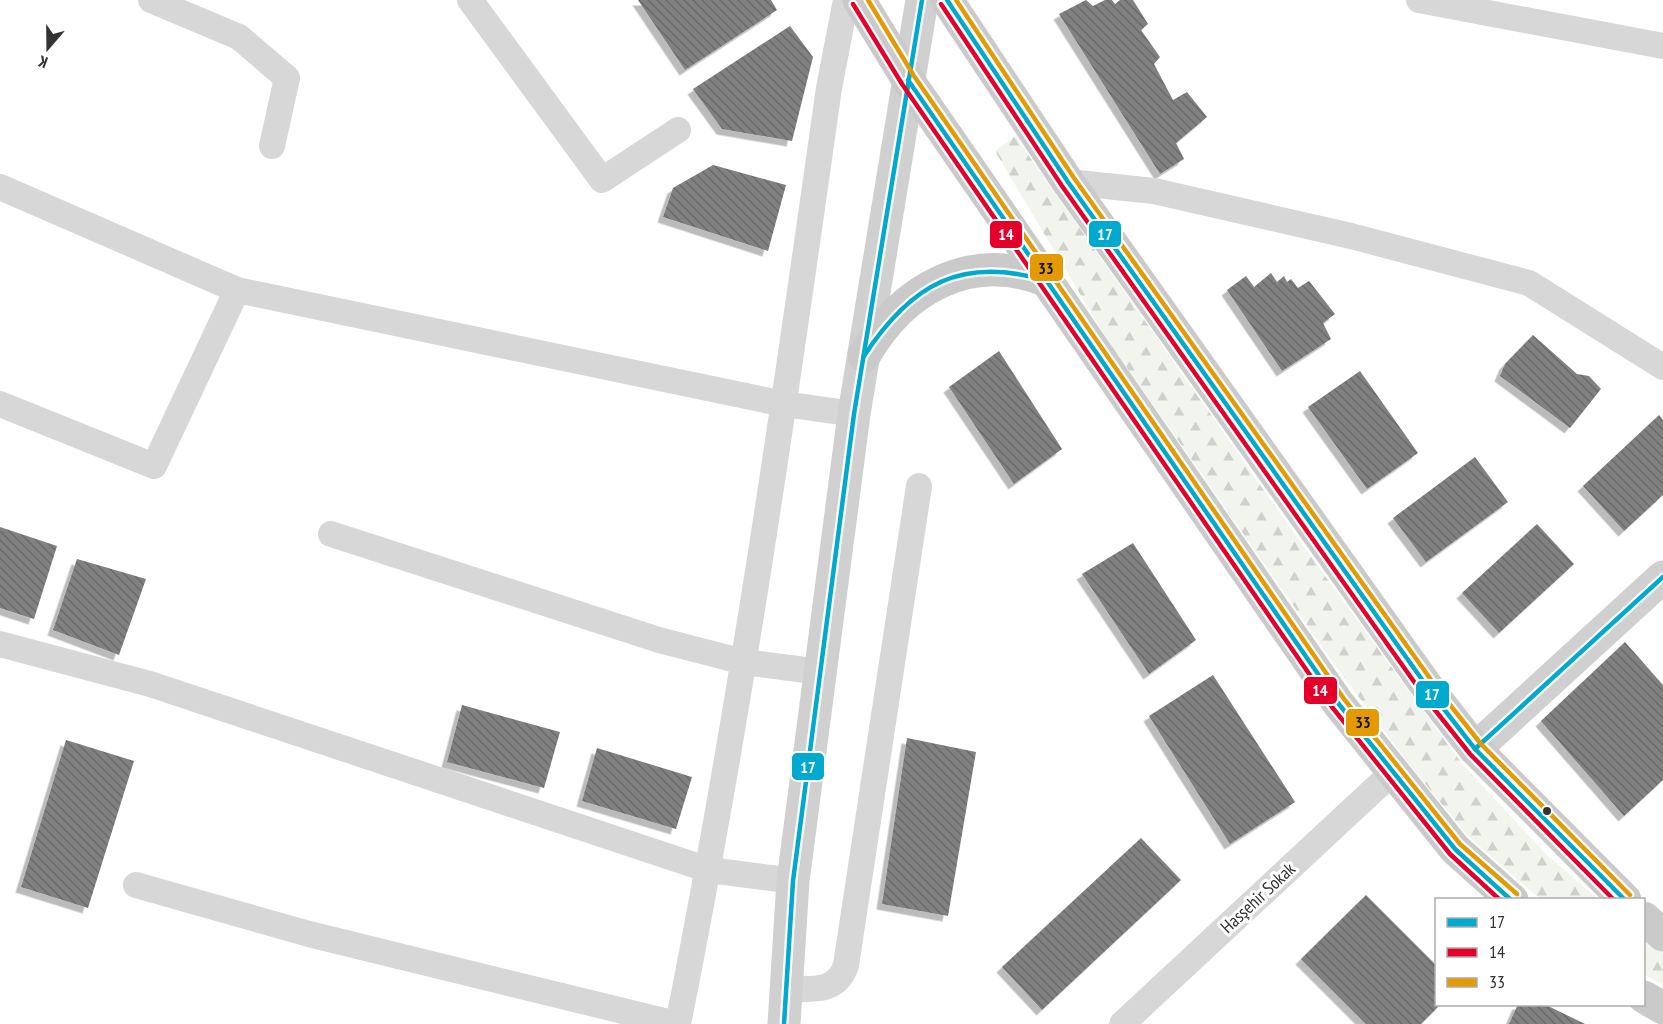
<svg xmlns="http://www.w3.org/2000/svg" width="1663" height="1024" font-family="'PT Sans Narrow',sans-serif">
<defs>
<pattern id="forest-firs" width="22" height="20" patternUnits="userSpaceOnUse" patternTransform="scale(1.5)"><rect width="22" height="20" fill="#f1f5ed"/><path d="M5 1l3.5 6h-7zM16 11l3.5 6h-7z" fill="#cfd2cc"/></pattern>
<pattern id="building-back-hatch" width="6" height="6" patternUnits="userSpaceOnUse" patternTransform="scale(1.5)"><rect width="6" height="6" fill="#818181"/><path d="M-1 5l2 2M0 0l6 6M5-1l2 2" fill="none" stroke="#6a6a6a"/></pattern>
<filter id="shadow"><feDropShadow dx="-5.5" dy="5.5" stdDeviation="0" flood-color="#0004"/></filter>
</defs>
<rect width="100%" height="100%" fill="#fff"/>
<g fill="url(#forest-firs)">
<polygon points="1015,136 1296,536 1462,764 1546,854 1598,899 1540,899 1468,836 1412,768 1337,668 1105,336 995,151"/>
<polygon points="1644,939 1663,953 1663,985 1644,974"/>
</g>
<g fill="url(#building-back-hatch)" filter="url(#shadow)">
<polygon points="638,0 771,0 777,10 685,70"/>
<polygon points="1086,0 1093,6 1105,0 1112,0 1115,4 1120,0 1133,0 1148,24 1141,30 1160,57 1154,64 1173,100 1187,92 1207,117 1176,143 1184,159 1160,174 1059,14"/>
<polygon points="790,26 813,57 792,141 722,129 693,89"/>
<polygon points="713,165 786,185 768,251 663,217 673,188"/>
<polygon points="1271,273 1277,282 1284,276 1287,282 1291,279 1298,288 1309,281 1335,314 1323,323 1331,339 1282,371 1227,290 1246,276 1254,287"/>
<polygon points="1533,335 1577,374 1589,376 1601,389 1570,428 1500,376 1505,364"/>
<polygon points="999,351 1062,449 1014,484 949,387"/>
<polygon points="1360,371 1418,453 1367,489 1308,407"/>
<polygon points="1659,415 1663,420 1663,495 1624,531 1583,486"/>
<polygon points="1475,457 1508,502 1426,562 1393,518"/>
<polygon points="1537,524 1574,564 1499,633 1462,593"/>
<polygon points="0,527 57,546 34,619 0,608"/>
<polygon points="1133,543 1196,640 1149,674 1082,574"/>
<polygon points="77,559 146,579 119,655 53,630"/>
<polygon points="1625,642 1663,685 1663,780 1624,816 1541,721"/>
<polygon points="1213,675 1295,802 1230,844 1149,716"/>
<polygon points="462,705 560,732 544,788 447,762"/>
<polygon points="907,738 976,752 948,916 882,904"/>
<polygon points="66,740 134,761 88,908 21,887"/>
<polygon points="597,748 692,777 676,829 582,801"/>
<polygon points="1141,838 1181,880 1042,1010 1002,967"/>
<polygon points="1366,895 1436,965 1436,1004 1441,1004 1421,1024 1366,1024 1301,959"/>
<polygon points="1518,1004 1544,1004 1585,1024 1509,1024"/>
</g>
<g fill="none" stroke-linecap="round" stroke-linejoin="round">
<g stroke="#d7d7d7" stroke-width="26">
<polyline points="151,0 239,37 287,78 272,146"/>
<polyline points="470,0 602,180 678,130"/>
<polyline points="1419,0 1663,46"/>
<polyline points="1068,182 1154,191 1351,236 1529,283 1663,367"/>
<polyline points="0,187 237,290 784,404 854,414"/>
<polyline points="0,404 154,466 237,290"/>
<polyline points="331,534 659,640 744,662 821,672"/>
<polyline points="0,644 150,684 709,870 793,881"/>
<polyline points="136,885 309,934 676,1024"/>
<path d="M788,989C813,989 837,993 846,965L919,486"/>
<path d="M678,1024C740,714 785,401 829,88L846,0"/>
<polyline points="1122,1024 1393,772"/>
</g>
<g stroke="#d0d0d0" stroke-width="33">
<polyline points="1475,749 1663,577"/>
<polyline points="784,1024 793,881 854,414 922,0"/>
</g>
<g stroke="#cacaca" stroke-width="33">
<polyline points="859,0 908,80 1338,703 1455,849 1512,900"/>
<polyline points="947,0 1068,182 1433,695 1475,749 1625,900"/>
<path d="M864,356C902,289 971,249 1047,281"/>
<polyline points="1644,918 1663,935"/>
<polyline points="1644,997 1663,1008"/>
</g>
<g stroke="#fff" stroke-width="9">
<g id="bus-1">
<polyline points="947,0 1068,182 1433,695 1475,749 1625,900"/>
<polyline points="908,80 1338,703 1455,849 1511,900"/>
<path d="M864,356C911,284 962,255 1047,281"/>
<polyline points="1475,749 1663,577"/>
<polyline points="784,1024 793,881 854,414 922,0"/>
</g>
</g>
<g stroke="#fff" stroke-width="9">
<g id="bus-2">
<polyline points="853,4 902,84 1332,707 1450,854 1500,900"/>
<polyline points="941,4 1062,186 1427,700 1470,754 1614,900"/>
</g>
</g>
<g stroke="#fff" stroke-width="9">
<g id="bus-3">
<polyline points="868,0 914,76 1344,699 1460,844 1517,894"/>
<polyline points="956,0 1074,178 1439,691 1481,744 1630,895"/>
</g>
</g>
<use href="#bus-1" stroke="#00a9ce" stroke-width="4.5"/>
<use href="#bus-2" stroke="#e4002b" stroke-width="4.5"/>
<use href="#bus-3" stroke="#e39a05" stroke-width="4.5"/>
</g>
<circle fill="#333" stroke="#fff" stroke-width="2" cx="1547" cy="811" r="5"/>
<g text-anchor="middle" stroke-width="6" stroke-linejoin="round" paint-order="stroke">
<g font-size="18" fill="#333" stroke="#fff">
<text transform="translate(1258 898) rotate(-43)" y="6">Hasşehir Sokak</text>
</g>
</g>
<g stroke="#fff" stroke-width="2">
<rect x="1088" y="220" width="34" height="28" rx="6" fill="#00a9ce"/>
<rect x="989" y="220" width="34" height="29" rx="6" fill="#e4002b"/>
<rect x="1029" y="253" width="35" height="29" rx="6" fill="#e39a05"/>
<rect x="1303" y="676" width="35" height="29" rx="6" fill="#e4002b"/>
<rect x="1415" y="680" width="35" height="29" rx="6" fill="#00a9ce"/>
<rect x="1345" y="708" width="35" height="29" rx="6" fill="#e39a05"/>
<rect x="791" y="752" width="34" height="29" rx="6" fill="#00a9ce"/>
</g>
<g font-size="16" text-anchor="middle" font-weight="bold" fill="#fff">
<text x="1105" y="240">17</text>
<text x="1006" y="240">14</text>
<text x="1320" y="696">14</text>
<text x="1432" y="700">17</text>
<text x="808" y="773">17</text>
</g>
<g font-size="16" text-anchor="middle" font-weight="bold" fill="#111">
<text x="1046" y="274">33</text>
<text x="1363" y="728">33</text>
</g>
<rect x="1435" y="898" width="210" height="108" fill="#ffffff" stroke="#adadad" stroke-width="1.5"/>
<rect x="1447" y="918" width="30" height="9" fill="#00a9ce" stroke="#adadad" stroke-width="1.5"/>
<text x="1489" y="928" font-size="18" fill="#333333">17</text>
<rect x="1447" y="948" width="30" height="9" fill="#e4002b" stroke="#adadad" stroke-width="1.5"/>
<text x="1489" y="958" font-size="18" fill="#333333">14</text>
<rect x="1447" y="978" width="30" height="9" fill="#e39a05" stroke="#adadad" stroke-width="1.5"/>
<text x="1489" y="988" font-size="18" fill="#333333">33</text>
<g transform="translate(48 48) rotate(200)" stroke="#ffffff" stroke-width="4.5" paint-order="stroke">
<path d="M0-4.5L10 22L0 15L-10 22Z" fill="#333333"/>
<text y="-9" font-size="16" font-weight="bold" text-anchor="middle" fill="#333333">K</text>
</g>
</svg>
